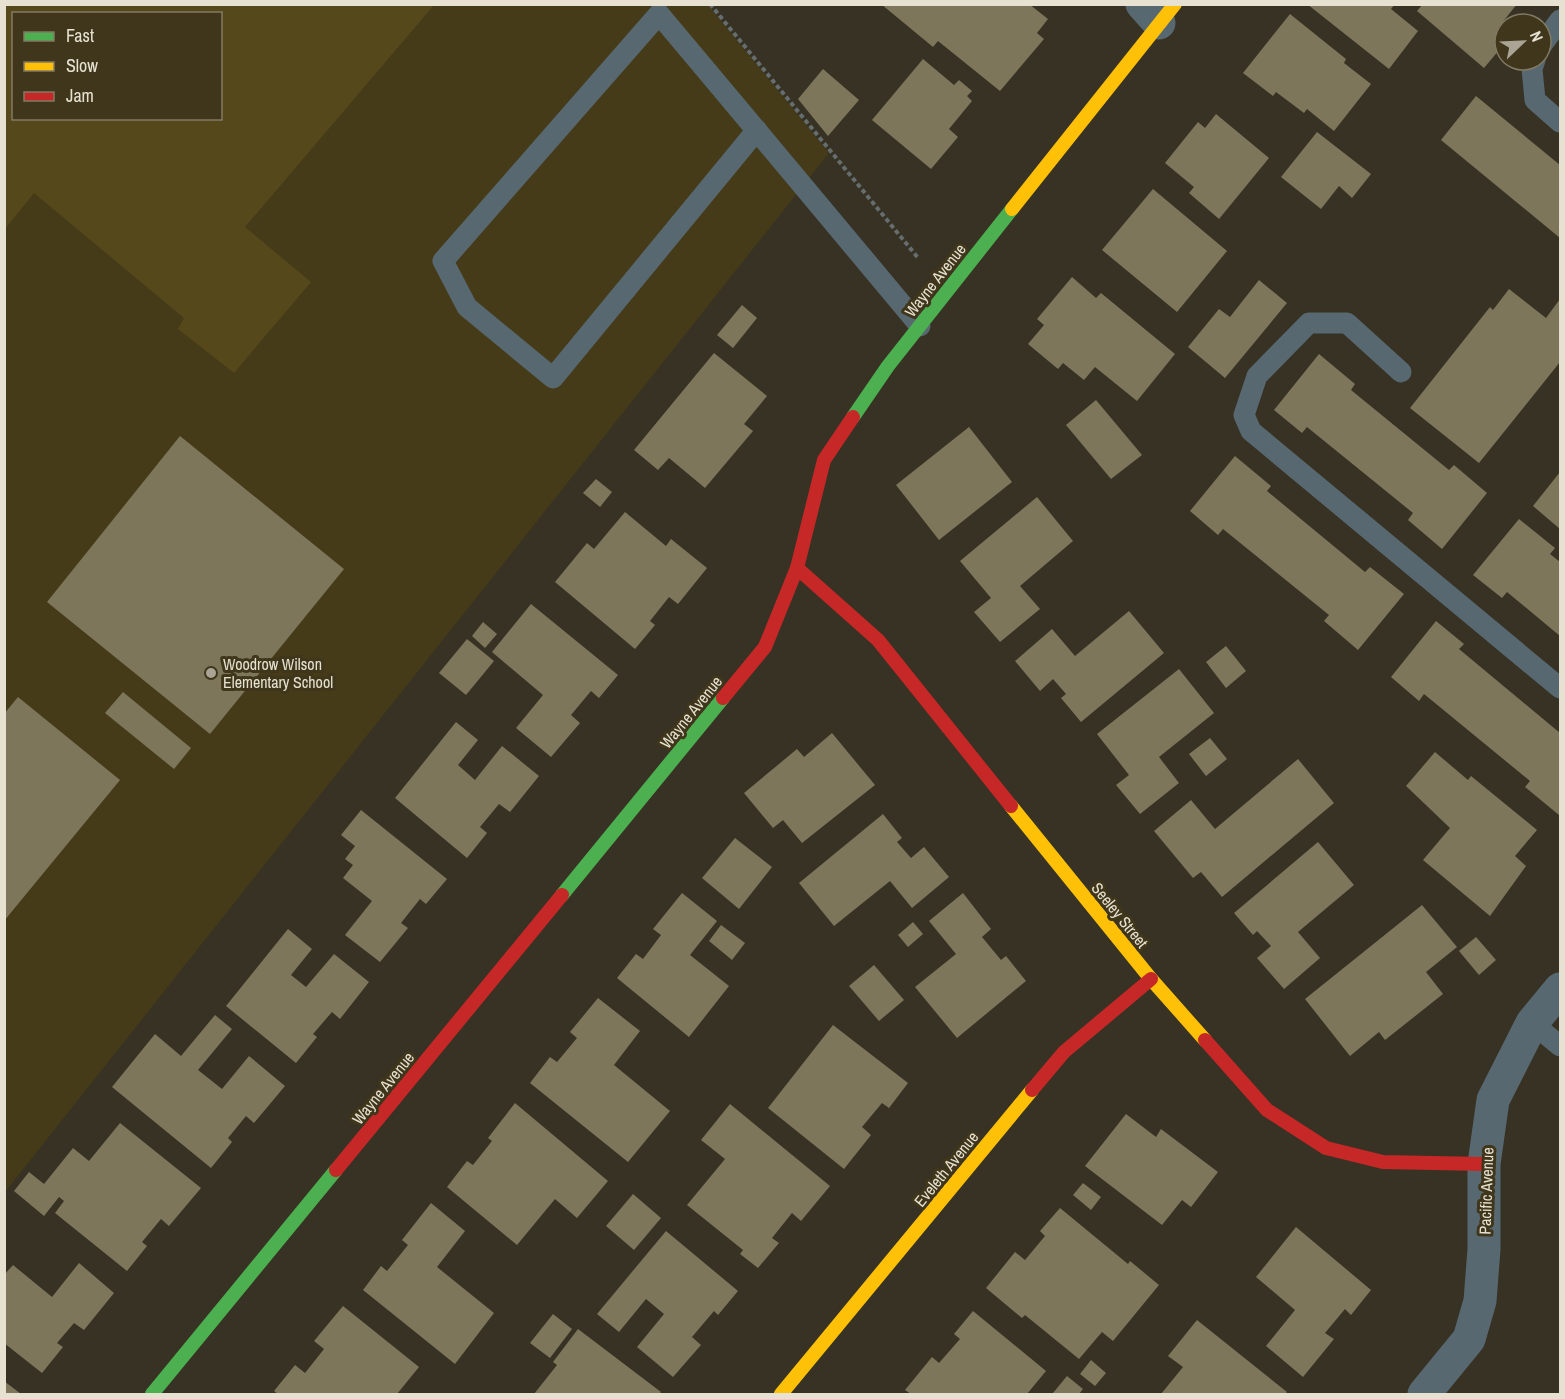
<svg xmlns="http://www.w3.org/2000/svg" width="1565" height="1399" font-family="'Archivo Narrow',sans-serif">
<rect width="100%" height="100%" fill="#373223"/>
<path fill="#453b19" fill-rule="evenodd" d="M5,5H708L829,153L5,1192ZM14,14H220V118H14Z"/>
<path fill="#55481a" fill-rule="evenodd" d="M5,4L434,5L245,227L311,282L234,373L178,329L184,318L34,193L5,229ZM14,14H220V118H14Z"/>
<g fill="#7e765b">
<polygon points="881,4 1029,4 1048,19 1037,33 1044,39 1000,91 938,41 933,47"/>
<polygon points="1307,4 1395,4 1391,9 1418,31 1389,69"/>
<polygon points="1423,4 1517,4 1498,28 1505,34 1505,43 1484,68 1417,11"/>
<polygon points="1290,14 1346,59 1344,63 1371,84 1334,131 1307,109 1304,113 1276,92 1273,96 1243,73"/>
<polygon points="923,59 954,85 959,80 972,91 967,96 972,101 949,129 958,137 931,169 872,120"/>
<polygon points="823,69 859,100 828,136 798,99"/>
<polygon points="1476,96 1560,165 1560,238 1441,140"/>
<polygon points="1216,114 1269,158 1219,219 1189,193 1194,187 1165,163 1198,122 1205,128"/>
<polygon points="1317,132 1371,174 1352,198 1339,186 1321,209 1281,177"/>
<polygon points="1153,189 1227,251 1177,312 1102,250"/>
<polygon points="1072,277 1096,298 1101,293 1175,354 1137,401 1095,367 1084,380 1063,363 1058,369 1028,344 1044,325 1037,319"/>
<polygon points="1259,280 1287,303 1225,378 1188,347 1219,309 1230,317"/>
<polygon points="1509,289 1546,318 1560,299 1560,362 1479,463 1410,408 1490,307 1493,310"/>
<polygon points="742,305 757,318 733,348 717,335"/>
<polygon points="714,353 767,396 744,424 753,431 705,488 669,458 658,470 634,450"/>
<polygon points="1319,354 1355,384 1351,390 1449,470 1454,465 1487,493 1442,549 1408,520 1413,513 1307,427 1302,433 1274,410"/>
<polygon points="1096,400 1142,455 1111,479 1066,425"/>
<polygon points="969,427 1012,482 939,540 896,485"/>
<polygon points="180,436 344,569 210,734 47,602"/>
<polygon points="1235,456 1271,486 1267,491 1365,572 1370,567 1404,594 1358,650 1324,621 1329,615 1223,529 1218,535 1190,511"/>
<polygon points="1560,472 1560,529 1533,506"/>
<polygon points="596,479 612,492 600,507 583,493"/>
<polygon points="1037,497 1073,541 1020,586 1040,609 1000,642 974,612 991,598 960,561"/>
<polygon points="625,512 666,546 671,539 707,568 678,604 669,597 650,621 655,625 635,649 555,582 587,543 594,549"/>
<polygon points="1519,519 1555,548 1550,554 1560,562 1560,636 1507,592 1502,598 1473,575"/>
<polygon points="531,604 618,675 599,698 591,691 571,715 580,723 551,757 516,728 543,695 492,652"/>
<polygon points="1129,611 1164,653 1081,722 1061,698 1066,694 1053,679 1040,691 1015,661 1052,629 1075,656"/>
<polygon points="1436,621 1464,644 1459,649 1560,733 1559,815 1525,787 1530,781 1424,694 1419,701 1391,677"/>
<polygon points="483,622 497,634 485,648 472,636"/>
<polygon points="467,639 494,661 466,695 439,673"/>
<polygon points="1226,646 1246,671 1226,688 1206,662"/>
<polygon points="1179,669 1214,713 1159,757 1179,783 1140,814 1116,785 1129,775 1097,734"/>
<polygon points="123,692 191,748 174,769 105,713"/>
<polygon points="18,697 120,780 4,921 4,714"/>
<polygon points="456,722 478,740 458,765 475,780 502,746 539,776 510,812 499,804 480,827 487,833 467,858 395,798"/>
<polygon points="832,733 875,785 802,843 783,820 773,828 744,793 797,749 804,757"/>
<polygon points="1210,738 1227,759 1206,776 1189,754"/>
<polygon points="1435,752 1468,780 1471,776 1537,830 1515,856 1526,866 1490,916 1423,860 1450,828 1406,786"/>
<polygon points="1298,759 1334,803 1222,897 1201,872 1193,878 1154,831 1191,800 1215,829"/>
<polygon points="361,810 447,879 426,904 420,899 401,923 408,928 380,962 345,935 372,901 343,878 353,865 345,859 355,846 341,835"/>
<polygon points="883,814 902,838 897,842 911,858 924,847 949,877 912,908 890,881 834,926 799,883"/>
<polygon points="735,838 772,867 739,909 702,878"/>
<polygon points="1318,842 1354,885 1298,932 1320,958 1284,989 1257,958 1271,946 1257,931 1253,935 1234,913"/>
<polygon points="682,893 717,921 690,955 729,986 689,1037 617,978 636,954 643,959 661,935 653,929"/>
<polygon points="963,893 991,929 982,937 1001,960 1006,956 1026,981 957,1038 915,987 956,954 929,921"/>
<polygon points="1422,905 1457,947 1426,972 1443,994 1385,1040 1379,1032 1350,1056 1305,999"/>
<polygon points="913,922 923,934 908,947 898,935"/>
<polygon points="721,925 745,943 732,960 709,941"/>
<polygon points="288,929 312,949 291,975 306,987 334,954 369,982 340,1019 332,1012 313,1034 317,1037 296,1063 226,1006"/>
<polygon points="1476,937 1496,960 1479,975 1459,951"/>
<polygon points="874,965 904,1000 879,1021 849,986"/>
<polygon points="598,998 640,1031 614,1065 670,1111 628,1162 530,1083 550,1057 557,1062 577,1038 570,1032"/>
<polygon points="215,1015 232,1029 198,1070 222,1089 249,1056 285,1086 254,1123 246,1116 228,1138 232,1142 211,1168 112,1087 155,1034 181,1056"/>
<polygon points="833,1025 908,1083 889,1108 882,1103 862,1127 871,1135 844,1169 768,1108"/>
<polygon points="515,1103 608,1181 577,1218 555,1199 517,1245 447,1187 467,1161 473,1165 492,1141 488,1138"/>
<polygon points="730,1104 830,1186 801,1221 792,1213 772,1238 779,1243 758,1268 740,1254 743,1250 687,1205 725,1159 701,1140"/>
<polygon points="1126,1114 1156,1137 1161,1129 1218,1172 1191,1207 1182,1200 1162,1225 1085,1166"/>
<polygon points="120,1123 201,1188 169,1226 161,1219 142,1242 147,1246 127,1271 55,1213 64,1201 59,1197 44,1216 14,1191 29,1172 44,1184 73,1148 89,1161"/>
<polygon points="1083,1183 1101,1197 1091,1210 1073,1195"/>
<polygon points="633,1194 661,1218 634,1250 606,1226"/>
<polygon points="431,1203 465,1231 437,1267 494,1313 455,1364 363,1290 381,1266 387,1271 408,1245 402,1240"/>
<polygon points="1060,1208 1128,1264 1130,1261 1159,1285 1113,1341 1102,1332 1079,1359 1025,1315 1022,1318 986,1288 1015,1252 1025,1260 1045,1236 1040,1231"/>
<polygon points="1296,1227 1371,1290 1351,1315 1345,1309 1325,1333 1334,1339 1303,1377 1266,1346 1295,1310 1256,1277"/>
<polygon points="666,1231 738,1291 718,1315 714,1311 692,1337 701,1345 673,1377 637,1347 664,1314 646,1299 619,1332 597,1314"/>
<polygon points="79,1263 114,1293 84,1330 74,1323 57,1343 63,1347 42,1373 4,1343 4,1275 13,1265 52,1297"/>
<polygon points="343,1306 419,1367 397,1394 278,1394 274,1391 295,1365 305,1373 324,1349 314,1341"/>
<polygon points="973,1311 1046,1371 1027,1394 911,1394 905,1390 932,1357 939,1363 960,1339 954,1334"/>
<polygon points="553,1314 572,1329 550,1358 530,1343"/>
<polygon points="1197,1320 1287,1392 1285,1394 1161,1394 1183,1367 1168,1356"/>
<polygon points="578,1329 661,1392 659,1394 534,1394 557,1365 553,1362"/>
<polygon points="1091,1360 1106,1373 1095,1386 1080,1374"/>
<polygon points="1067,1376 1083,1389 1079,1394 1055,1394 1053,1393"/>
<polygon points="4,1381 21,1394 4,1394"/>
</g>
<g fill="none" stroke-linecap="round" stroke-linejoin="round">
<polyline stroke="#656d6f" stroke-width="4" stroke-dasharray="4.5 3" stroke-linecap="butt" points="710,4 919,259"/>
<g stroke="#586870" stroke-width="21">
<polyline points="1541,46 1560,20"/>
<polyline points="1535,60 1532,69 1535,100 1560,122"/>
<path d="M757,130L553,378L467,307L443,261L659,14C746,118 834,222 920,326"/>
<polyline points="1401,372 1347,323 1309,323 1257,376 1244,415 1251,431 1560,688"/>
<polyline points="1532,1023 1560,1046"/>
</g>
<g stroke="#586870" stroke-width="33">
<polyline points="1142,4 1159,23"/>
<polyline points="1424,1394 1469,1339 1480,1301 1484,1249 1484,1164 1493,1100 1532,1023 1560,989"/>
</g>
<g stroke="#4caf50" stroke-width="14">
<polyline points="853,417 888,366 1012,209"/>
<polyline points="562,895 723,698"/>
<polyline points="152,1394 336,1170"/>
</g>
<g stroke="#ffc107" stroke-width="14">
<polyline points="1012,209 1175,4"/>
<polyline points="1011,806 1151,979 1205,1040"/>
<polyline points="781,1394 1032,1090"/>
</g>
<g stroke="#c62828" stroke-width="14">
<polyline points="797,568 878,640 1011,806"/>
<polyline points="723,698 765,647 797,568 824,460 853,417"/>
<polyline points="1205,1040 1267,1110 1326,1148 1383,1162 1484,1164"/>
<polyline points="1032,1090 1064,1052 1151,979"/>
<polyline points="336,1170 562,895"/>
</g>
</g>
<circle fill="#a9a494" stroke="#3f361b" stroke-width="2" cx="211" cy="673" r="6"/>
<g text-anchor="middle" stroke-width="6" stroke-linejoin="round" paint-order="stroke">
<g font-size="16" fill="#e6e1d1" stroke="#3f361b">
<text transform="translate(935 280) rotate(-52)" y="6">Wayne Avenue</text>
<text transform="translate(691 712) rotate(-51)" y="6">Wayne Avenue</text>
<text transform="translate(1120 915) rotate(51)" y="6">Seeley Street</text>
<text transform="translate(383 1088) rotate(-51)" y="6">Wayne Avenue</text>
<text transform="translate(946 1169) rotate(-51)" y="6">Eveleth Avenue</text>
<text transform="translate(1486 1191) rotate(-88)" y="6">Pacific Avenue</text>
</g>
<g font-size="16" fill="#e6e1d1" stroke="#3f361b" text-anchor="start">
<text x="223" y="670">Woodrow Wilson<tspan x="223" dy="18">Elementary School</tspan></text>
</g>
</g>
<rect width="1565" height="1399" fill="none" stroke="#e6e1d1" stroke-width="12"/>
<rect x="12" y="12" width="210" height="108" fill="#3f361b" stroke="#827a64" stroke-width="1.5"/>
<rect x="24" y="32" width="30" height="9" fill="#4caf50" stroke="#827a64" stroke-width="1.5"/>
<text x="66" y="42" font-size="18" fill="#e6e1d1">Fast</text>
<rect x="24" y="62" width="30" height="9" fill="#ffc107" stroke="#827a64" stroke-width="1.5"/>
<text x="66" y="72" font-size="18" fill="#e6e1d1">Slow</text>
<rect x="24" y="92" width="30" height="9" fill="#c62828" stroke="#827a64" stroke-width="1.5"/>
<text x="66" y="102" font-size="18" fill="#e6e1d1">Jam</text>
<g transform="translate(1523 42) rotate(67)"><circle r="28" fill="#3f361b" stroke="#827a64" stroke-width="1.5"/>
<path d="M0-4.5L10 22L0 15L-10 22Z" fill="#a9a494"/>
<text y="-9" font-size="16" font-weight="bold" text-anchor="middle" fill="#e6e1d1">N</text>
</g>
</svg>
